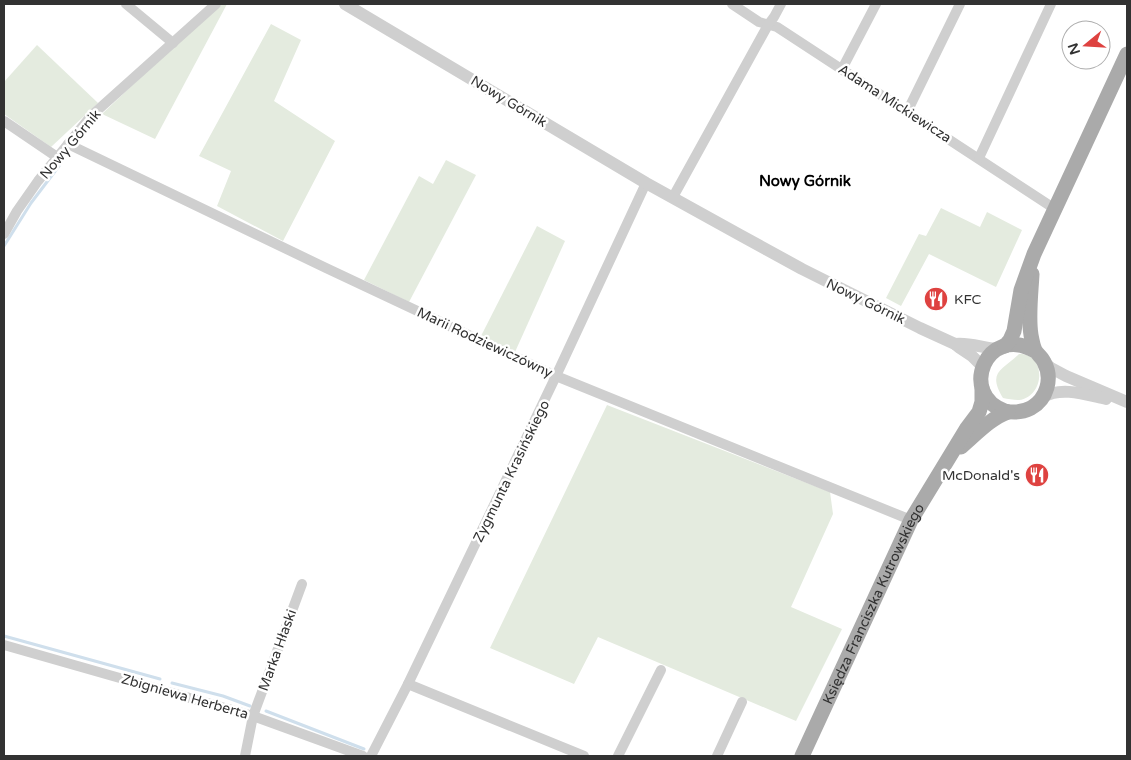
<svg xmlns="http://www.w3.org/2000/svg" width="1131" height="760" font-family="'Varela Round',sans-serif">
<rect width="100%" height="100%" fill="#fff"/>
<g fill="#e4ebdf">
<polygon points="222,4 227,4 155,139 102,114 177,43"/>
<polygon points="271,24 301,40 274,101 335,141 283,241 217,206 231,171 199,156"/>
<polygon points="37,45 98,103 51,147 4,114 4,82"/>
<polygon points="446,160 476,175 409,302 364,280 419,176 433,184"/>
<polygon points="941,208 980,227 987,212 1022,230 996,287 929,254 901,306 886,298 919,234 926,236"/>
<polygon points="537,226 565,241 515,352 481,336"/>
<path d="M1019,354C1046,353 1046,396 1019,400C1014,400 1008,399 1003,398C987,372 1002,370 1019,354Z"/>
<polygon points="607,405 830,492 833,514 791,607 842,629 796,721 598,637 574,684 490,648"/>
</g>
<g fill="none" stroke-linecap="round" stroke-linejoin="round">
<g stroke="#cfdfec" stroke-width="3">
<polyline points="4,246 31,203 59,166"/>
<polyline points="4,636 160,679"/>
<polyline points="172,683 223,696 250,706"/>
<polyline points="266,711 364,749"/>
</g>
<g stroke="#cfcfcf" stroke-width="10">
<polyline points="126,4 173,43"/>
<polyline points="732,4 759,22 777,27 1055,209"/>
<polyline points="842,69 876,4"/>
<polyline points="907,112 960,4"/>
<polyline points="4,121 57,157"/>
<polyline points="68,144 326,268 556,376 911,520"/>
<polyline points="979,158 1051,4"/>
<polyline points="673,197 768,25 774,17 781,4"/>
<polyline points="4,234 17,211 38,181 91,116 216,4"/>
<polyline points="4,645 253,716 363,756"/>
<polyline points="408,684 584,756"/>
<polyline points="245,756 253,716 302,584"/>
<polyline points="371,756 408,684 556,376 646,183"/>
<polyline points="618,756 661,670"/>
<polyline points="717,756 742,702"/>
</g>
<g stroke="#cfcfcf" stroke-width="12">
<polyline points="345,4 646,183 740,235 802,269 920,328 955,344 960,348 972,356 983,367"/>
<path d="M955,344C968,342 983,348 997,349"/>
<polyline points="1045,363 1051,368 1066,376 1127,402"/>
<path d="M1043,397C1062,386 1087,395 1106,399"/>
</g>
<g stroke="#aaa" stroke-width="15">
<path d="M1032,274C1031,293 1028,317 1031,335C1032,340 1033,346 1035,350C1037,354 1042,357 1044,362C1053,378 1047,399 1031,408C1023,412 1014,413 1005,411C958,395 986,323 1035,351"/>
<polyline points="1005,346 1010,340 1014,331 1021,290 1034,254 1127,54"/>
<path d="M961,447C974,436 992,417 1008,412"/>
<path id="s1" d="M802,756L911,520L967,428L979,412L982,402V388"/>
</g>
</g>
<defs>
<g id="restaurant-disc" transform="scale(1.25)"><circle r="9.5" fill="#de4240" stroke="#fff"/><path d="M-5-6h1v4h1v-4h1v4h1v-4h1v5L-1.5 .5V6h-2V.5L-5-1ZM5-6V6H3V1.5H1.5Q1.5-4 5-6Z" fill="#fff"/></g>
</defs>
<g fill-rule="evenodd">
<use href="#restaurant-disc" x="936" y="299"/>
<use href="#restaurant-disc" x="1037" y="475"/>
</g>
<g text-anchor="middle" stroke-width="5" stroke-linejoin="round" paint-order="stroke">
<g font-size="14" fill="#323232" stroke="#fff">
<text transform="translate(509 101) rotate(31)" y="5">Nowy Górnik</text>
<text transform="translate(895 103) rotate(33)" y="5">Adama Mickiewicza</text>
<text transform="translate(70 144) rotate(-50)" y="5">Nowy Górnik</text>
<text transform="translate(866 301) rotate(26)" y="5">Nowy Górnik</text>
<text transform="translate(485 342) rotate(25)" y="5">Marii Rodziewiczówny</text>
<text transform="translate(511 471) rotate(-64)" y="5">Zygmunta Krasińskiego</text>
<text dy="5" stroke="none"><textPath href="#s1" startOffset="168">Księdza Franciszka Kutrowskiego</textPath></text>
<text transform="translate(277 650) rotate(-70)" y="5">Marka Hłaski</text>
<text transform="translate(185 696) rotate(16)" y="5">Zbigniewa Herberta</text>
</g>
<g font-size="14" fill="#323232" stroke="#fff" text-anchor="start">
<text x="954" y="304">KFC</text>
<text x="1020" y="480" text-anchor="end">McDonald's</text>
</g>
<g font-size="15" font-weight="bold" fill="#000" stroke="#fff">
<text x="805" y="186">Nowy Górnik</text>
</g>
</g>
<rect width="1131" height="760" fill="none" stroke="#323232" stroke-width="10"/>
<g transform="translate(1086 45) rotate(252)"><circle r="24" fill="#ffffff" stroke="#adadad"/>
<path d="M0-4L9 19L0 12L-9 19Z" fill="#de4240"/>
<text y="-8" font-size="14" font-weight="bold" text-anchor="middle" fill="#323232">N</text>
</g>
</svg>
